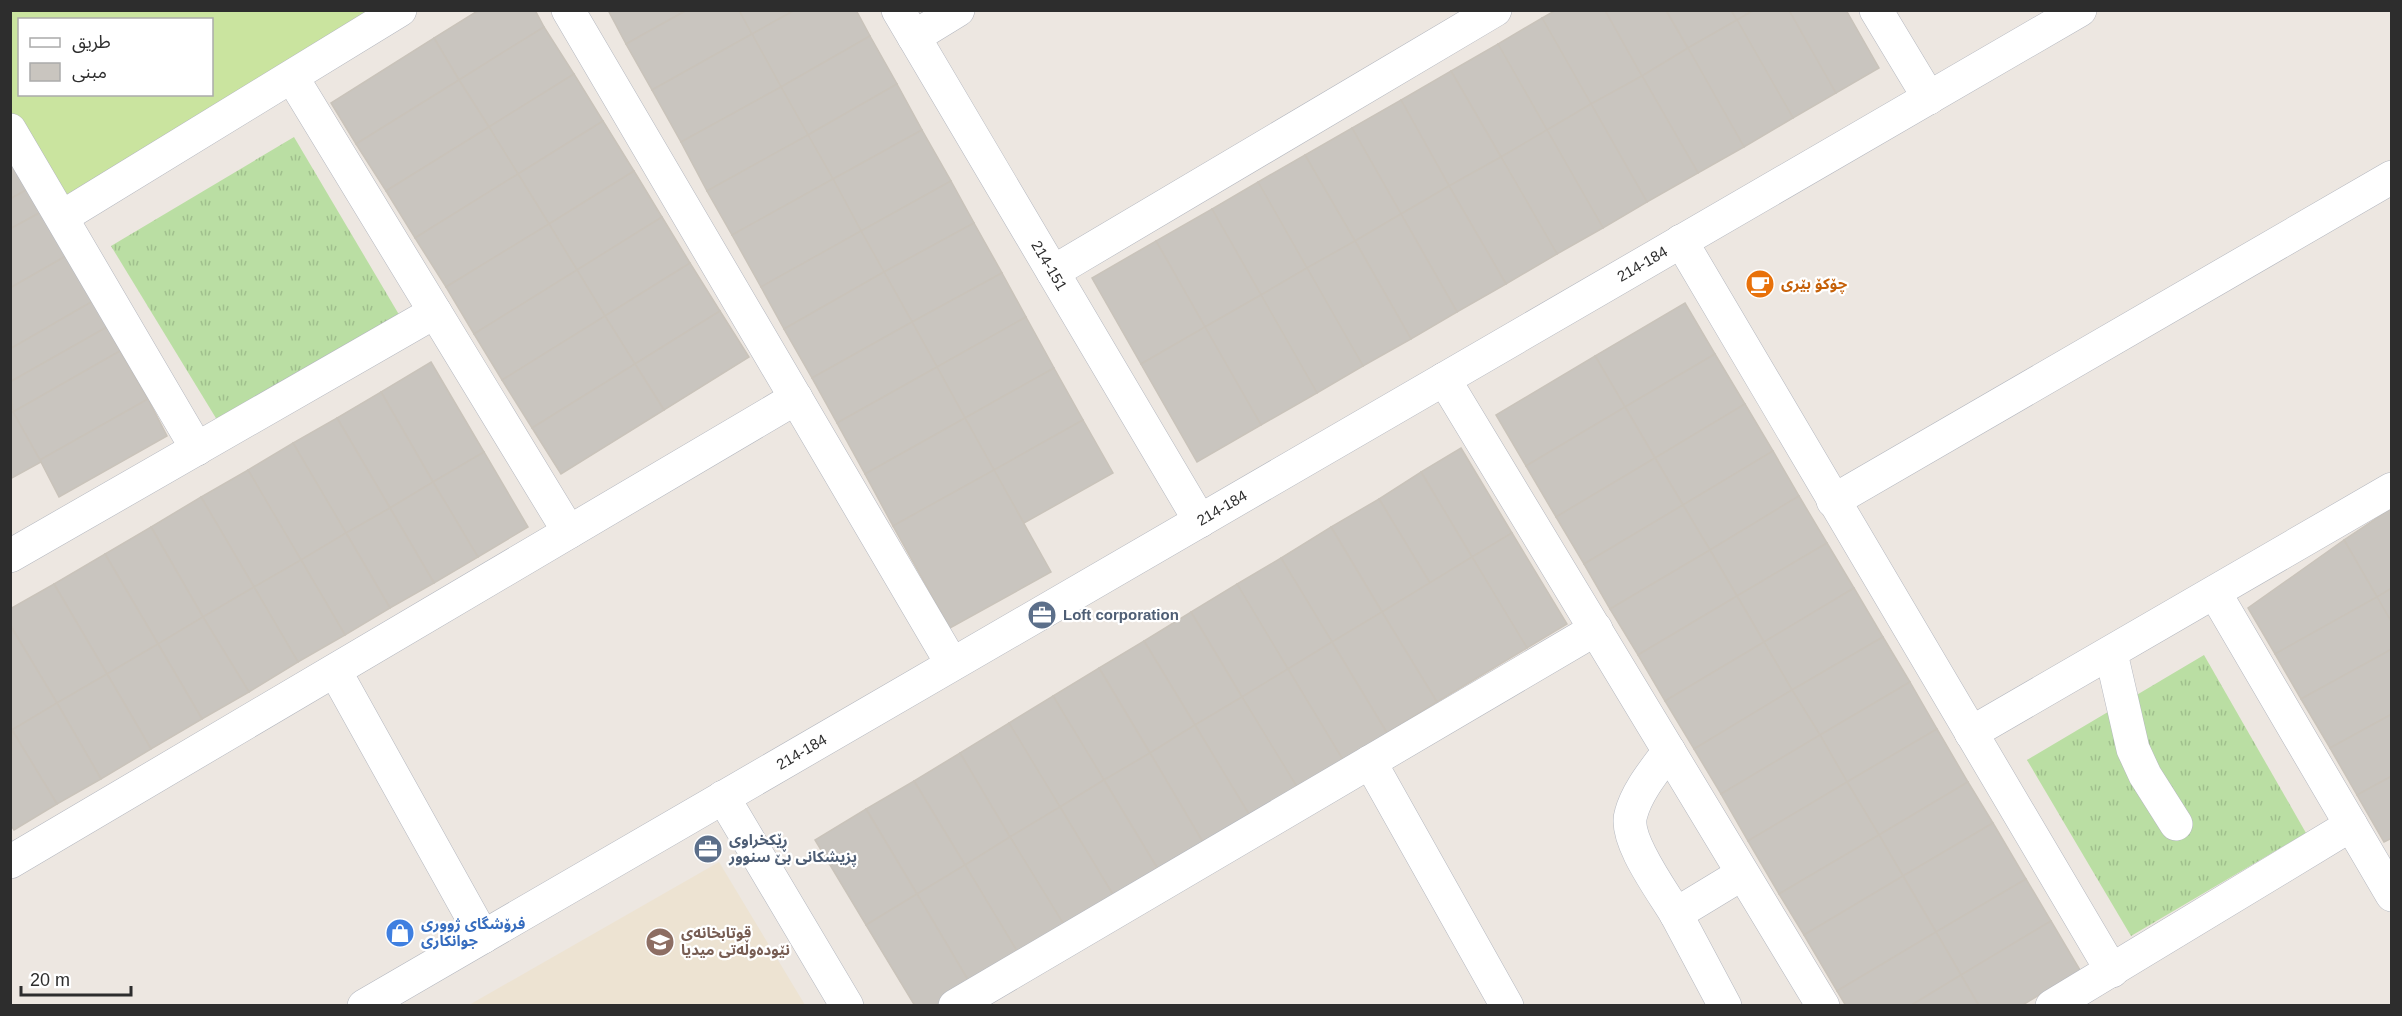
<svg xmlns="http://www.w3.org/2000/svg" width="2402" height="1016" font-family="Helvetica,'Noto Sans Arabic',sans-serif">
<defs>
<pattern id="grass-tufts" width="24" height="20" patternUnits="userSpaceOnUse" patternTransform="scale(1.5)"><rect width="24" height="20" fill="#badea3"/><path d="M3 7l-1-3M5 7V3M7 7l1-3M15 17l-1-3M17 17v-4M19 17l1-3" fill="none" stroke="#a0bf8d"/></pattern>
</defs>
<rect width="100%" height="100%" fill="#ede7e1"/>
<polygon fill="#ede3d2" points="719,862 805,1005 469,1005"/>
<g fill="url(#grass-tufts)">
<polygon points="294,137 401,318 222,428 111,246"/>
<polygon points="2204,655 2306,833 2131,936 2027,760"/>
</g>
<path fill="#cae49f" fill-rule="evenodd" d="M374,10L62,217L11,134V11ZM20,20H212V94H20Z"/>
<g fill="#c9c5bf" stroke="#c9c3ba" stroke-width="1.5">
<polygon points="479,10 535,10 544,27 459,80 434,38"/>
<polygon points="608,10 687,10 626,44"/>
<polygon points="687,10 739,10 752,34 652,90 626,44"/>
<polygon points="739,10 795,10 752,34"/>
<polygon points="795,10 856,10 870,36 781,87 752,34"/>
<polygon points="1556,10 1605,10 1642,76 1591,104 1542,18"/>
<polygon points="1605,10 1666,10 1688,48 1642,76"/>
<polygon points="1666,10 1731,10 1737,20 1688,48"/>
<polygon points="1731,10 1754,10 1737,20"/>
<polygon points="1754,10 1789,10 1836,93 1793,118 1737,20"/>
<polygon points="1789,10 1846,10 1879,68 1836,93"/>
<polygon points="1542,18 1591,104 1547,130 1498,44"/>
<polygon points="1737,20 1793,118 1744,147 1688,48"/>
<polygon points="544,27 574,74 489,127 459,80"/>
<polygon points="752,34 781,87 681,142 652,90"/>
<polygon points="870,36 897,84 808,135 781,87"/>
<polygon points="434,38 459,80 356,144 331,103"/>
<polygon points="1498,44 1547,130 1501,157 1451,71"/>
<polygon points="1688,48 1744,147 1698,173 1642,76"/>
<polygon points="1451,71 1501,157 1449,186 1401,100"/>
<polygon points="574,74 603,121 518,174 489,127"/>
<polygon points="1642,76 1698,173 1647,202 1591,104"/>
<polygon points="459,80 489,127 386,191 356,144"/>
<polygon points="897,84 922,130 833,179 808,135"/>
<polygon points="781,87 808,135 707,191 681,142"/>
<polygon points="1401,100 1449,186 1401,214 1352,128"/>
<polygon points="1591,104 1647,202 1603,228 1547,130"/>
<polygon points="603,121 634,171 549,224 518,174"/>
<polygon points="489,127 518,174 415,238 386,191"/>
<polygon points="1352,128 1401,214 1355,241 1305,155"/>
<polygon points="922,130 951,181 861,231 833,179"/>
<polygon points="1547,130 1603,228 1557,254 1501,157"/>
<polygon points="808,135 833,179 732,235 707,191"/>
<polygon points="1305,155 1355,241 1307,268 1258,182"/>
<polygon points="1501,157 1557,254 1506,284 1449,186"/>
<polygon points="10,159 28,189 10,199"/>
<polygon points="634,171 662,217 577,270 549,224"/>
<polygon points="518,174 549,224 446,287 415,238"/>
<polygon points="833,179 861,231 761,287 732,235"/>
<polygon points="951,181 974,223 884,272 861,231"/>
<polygon points="1258,182 1307,268 1261,295 1212,209"/>
<polygon points="1449,186 1506,284 1457,312 1401,214"/>
<polygon points="28,189 41,212 10,229 10,199"/>
<polygon points="1212,209 1261,295 1205,327 1156,241"/>
<polygon points="41,212 66,256 10,288 10,229"/>
<polygon points="1401,214 1457,312 1411,339 1355,241"/>
<polygon points="662,217 690,263 605,316 577,270"/>
<polygon points="974,223 1002,273 912,322 884,272"/>
<polygon points="549,224 577,270 474,334 446,287"/>
<polygon points="861,231 884,272 784,329 761,287"/>
<polygon points="1156,241 1205,327 1141,364 1092,278"/>
<polygon points="1355,241 1411,339 1363,366 1307,268"/>
<polygon points="66,256 93,301 10,349 10,288"/>
<polygon points="690,263 720,311 635,364 605,316"/>
<polygon points="1307,268 1363,366 1317,393 1261,295"/>
<polygon points="577,270 605,316 502,380 474,334"/>
<polygon points="884,272 912,322 812,378 784,329"/>
<polygon points="1002,273 1026,317 937,367 912,322"/>
<polygon points="1261,295 1317,393 1261,425 1205,327"/>
<polygon points="93,301 107,327 10,382 10,349"/>
<polygon points="1685,303 1715,354 1625,407 1595,356"/>
<polygon points="720,311 749,357 664,410 635,364"/>
<polygon points="605,316 635,364 532,428 502,380"/>
<polygon points="1026,317 1054,368 965,418 937,367"/>
<polygon points="912,322 937,367 837,423 812,378"/>
<polygon points="107,327 120,351 13,412 10,382"/>
<polygon points="1205,327 1261,425 1197,462 1141,364"/>
<polygon points="120,351 148,399 40,460 13,412"/>
<polygon points="1715,354 1745,404 1655,458 1625,407"/>
<polygon points="1595,356 1625,407 1526,466 1496,415"/>
<polygon points="431,362 484,452 433,482 381,392"/>
<polygon points="635,364 664,410 561,474 532,428"/>
<polygon points="937,367 965,418 865,474 837,423"/>
<polygon points="1054,368 1083,420 994,470 965,418"/>
<polygon points="381,392 433,482 390,508 337,418"/>
<polygon points="148,399 167,436 59,497 40,460"/>
<polygon points="1745,404 1773,451 1683,505 1655,458"/>
<polygon points="1625,407 1655,458 1556,517 1526,466"/>
<polygon points="13,412 41,462 10,479 10,413"/>
<polygon points="337,418 390,508 346,533 293,443"/>
<polygon points="965,418 994,470 893,526 865,474"/>
<polygon points="1083,420 1113,473 1024,523 994,470"/>
<polygon points="293,443 346,533 301,560 248,470"/>
<polygon points="1461,448 1512,533 1472,557 1421,472"/>
<polygon points="1773,451 1799,496 1710,550 1683,505"/>
<polygon points="484,452 528,527 478,557 433,482"/>
<polygon points="1655,458 1683,505 1584,564 1556,517"/>
<polygon points="248,470 301,560 254,587 201,497"/>
<polygon points="994,470 1051,572 950,628 893,526"/>
<polygon points="1421,472 1472,557 1430,583 1379,499"/>
<polygon points="433,482 478,557 434,583 390,508"/>
<polygon points="1799,496 1827,543 1737,596 1710,550"/>
<polygon points="201,497 254,587 203,617 151,527"/>
<polygon points="1379,499 1430,583 1382,612 1331,527"/>
<polygon points="1683,505 1710,550 1610,609 1584,564"/>
<polygon points="390,508 434,583 390,608 346,533"/>
<polygon points="2392,508 2392,588 2377,597 2344,540"/>
<polygon points="151,527 203,617 158,644 105,554"/>
<polygon points="1331,527 1382,612 1332,642 1281,558"/>
<polygon points="346,533 390,608 345,635 301,560"/>
<polygon points="1512,533 1567,624 1527,648 1472,557"/>
<polygon points="2344,540 2377,597 2275,654 2248,608"/>
<polygon points="1827,543 1854,588 1764,642 1737,596"/>
<polygon points="1710,550 1737,596 1638,655 1610,609"/>
<polygon points="105,554 158,644 107,674 54,584"/>
<polygon points="1472,557 1527,648 1437,702 1382,612"/>
<polygon points="1281,558 1332,642 1288,669 1237,584"/>
<polygon points="301,560 345,635 298,662 254,587"/>
<polygon points="54,584 107,674 57,703 10,625 10,609"/>
<polygon points="1237,584 1288,669 1242,697 1191,612"/>
<polygon points="254,587 298,662 249,692 203,617"/>
<polygon points="1854,588 1883,637 1792,690 1764,642"/>
<polygon points="2392,588 2392,623 2377,597"/>
<polygon points="1737,596 1764,642 1665,701 1638,655"/>
<polygon points="2377,597 2392,623 2392,649 2301,699 2275,654"/>
<polygon points="1191,612 1242,697 1195,725 1144,641"/>
<polygon points="1382,612 1437,702 1387,733 1332,642"/>
<polygon points="203,617 249,692 202,719 158,644"/>
<polygon points="10,625 57,703 12,730 10,727"/>
<polygon points="1883,637 1910,682 1820,735 1792,690"/>
<polygon points="1144,641 1195,725 1150,753 1099,668"/>
<polygon points="1332,642 1387,733 1343,760 1288,669"/>
<polygon points="1764,642 1792,690 1694,749 1665,701"/>
<polygon points="158,644 202,719 151,749 107,674"/>
<polygon points="2392,649 2392,714 2330,748 2301,699"/>
<polygon points="1099,668 1150,753 1104,780 1053,696"/>
<polygon points="1288,669 1343,760 1297,787 1242,697"/>
<polygon points="107,674 151,749 101,779 57,703"/>
<polygon points="1910,682 1937,729 1847,782 1820,735"/>
<polygon points="1792,690 1820,735 1721,794 1694,749"/>
<polygon points="1053,696 1104,780 1060,807 1009,723"/>
<polygon points="1242,697 1297,787 1250,816 1195,725"/>
<polygon points="57,703 101,779 57,804 12,730"/>
<polygon points="2392,714 2392,776 2357,795 2330,748"/>
<polygon points="1009,723 1060,807 1010,837 960,753"/>
<polygon points="1195,725 1250,816 1204,844 1150,753"/>
<polygon points="1937,729 1968,782 1879,835 1847,782"/>
<polygon points="12,730 57,804 14,830 10,824"/>
<polygon points="1820,735 1847,782 1748,841 1721,794"/>
<polygon points="960,753 1010,837 965,865 914,781"/>
<polygon points="1150,753 1204,844 1159,871 1104,780"/>
<polygon points="2392,776 2392,838 2384,842 2357,795"/>
<polygon points="1104,780 1159,871 1115,898 1060,807"/>
<polygon points="914,781 965,865 917,894 866,809"/>
<polygon points="1847,782 1879,835 1779,894 1748,841"/>
<polygon points="1968,782 1993,823 1903,876 1879,835"/>
<polygon points="1060,807 1115,898 1066,928 1010,837"/>
<polygon points="866,809 917,894 866,925 815,840"/>
<polygon points="1993,823 2026,879 1936,932 1903,876"/>
<polygon points="1879,835 1903,876 1804,935 1779,894"/>
<polygon points="1010,837 1066,928 1020,956 965,865"/>
<polygon points="965,865 1020,956 971,985 917,894"/>
<polygon points="1903,876 1936,932 1837,991 1804,935"/>
<polygon points="2026,879 2051,921 1961,975 1936,932"/>
<polygon points="917,894 971,985 938,1006 915,1006 866,925"/>
<polygon points="2051,921 2080,970 2021,1006 1979,1006 1961,975"/>
<polygon points="1936,932 1961,975 1910,1006 1846,1006 1837,991"/>
<polygon points="1961,975 1979,1006 1910,1006"/>
</g>
<g fill="none" stroke-linecap="round" stroke-linejoin="round">
<g stroke="#b4b7bf" stroke-width="34">
<g id="minor">
<polyline points="568,10 952,664"/>
<path id="s1" d="M898,10L1200,521"/>
<polyline points="1876,10 1929,98"/>
<polyline points="914,37 958,10"/>
<polyline points="292,77 569,532"/>
<polyline points="10,130 197,449"/>
<polyline points="62,217 400,10"/>
<polyline points="1681,241 2112,971"/>
<polyline points="1053,272 1495,10"/>
<polyline points="1444,379 1823,1006"/>
<polyline points="1833,501 2392,177"/>
<polyline points="10,556 435,312"/>
<polyline points="2215,593 2392,895"/>
<polyline points="2111,653 2133,749 2145,775 2176,824"/>
<polyline points="335,671 483,937"/>
<polyline points="1971,733 2392,489"/>
<path d="M1669,751C1655,770 1637,791 1631,814C1623,839 1663,892 1676,914"/>
<polyline points="1370,762 1507,1006"/>
<polyline points="723,797 847,1006"/>
<polyline points="10,862 796,398"/>
<path id="s2" d="M364,1006L2080,10"/>
<polyline points="955,1006 1596,629"/>
<polyline points="1725,1006 1676,914 1742,874"/>
<polyline points="2052,1006 2351,825"/>
</g>
</g>
<use href="#minor" stroke="#fff" stroke-width="33"/>
</g>
<defs>
<g id="cafe-disc" transform="scale(1.5)"><circle r="9.5" fill="#e8710a" stroke="#fff"/><path d="M-5.5-4.5H6V0H3Q3 3.5 0 3.5H-2.5Q-5.5 3.5-5.5 0ZM3-3.2v2h1.7v-2ZM-6 4.5H4V6H-6Z" fill="#fff"/></g>
<g id="office-disc" transform="scale(1.5)"><circle r="9.5" fill="#5c6f8a" stroke="#fff"/><path d="M-6-3h4V-5.5h4V-3h4V5H-6ZM-1-4.5V-3h2v-1.5ZM-6 0V1H6V0Z" fill="#fff"/></g>
<g id="shop-disc" transform="scale(1.5)"><circle r="9.5" fill="#3f7fe0" stroke="#fff"/><path d="M-5-2.5h2.3a2.7 3.5 0 0 1 5.4 0H5L5.5 6h-11ZM-1.5-2.5h3a1.5 2.3 0 0 0-3 0Z" fill="#fff"/></g>
<g id="school-disc" transform="scale(1.5)"><circle r="9.5" fill="#8d6e63" stroke="#fff"/><path d="M0-5L7-2L0 1L-7-2ZM-4 1L0 2.5L4 1V4Q0 6-4 4Z" fill="#fff"/></g>
</defs>
<g fill-rule="evenodd">
<use href="#cafe-disc" x="1760" y="284"/>
<use href="#office-disc" x="1042" y="615"/>
<use href="#office-disc" x="708" y="849"/>
<use href="#shop-disc" x="400" y="933"/>
<use href="#school-disc" x="660" y="942"/>
</g>
<g text-anchor="middle" stroke-width="4.5" stroke-linejoin="round" paint-order="stroke">
<g font-size="15" fill="#2d2d2d" stroke="#fff">
<text dy="5" stroke="none"><textPath href="#s2" startOffset="1478">214-184</textPath></text>
<text dy="5" stroke="none"><textPath href="#s1" startOffset="297">214-151</textPath></text>
<text dy="5" stroke="none"><textPath href="#s2" startOffset="992">214-184</textPath></text>
<text dy="5" stroke="none"><textPath href="#s2" startOffset="506">214-184</textPath></text>
</g>
<g font-size="15" font-weight="bold" fill="#c56008" stroke="#fff" text-anchor="start">
<text x="1781" y="289">چۆکۆ بێری</text>
</g>
<g font-size="15" font-weight="bold" fill="#4e5e75" stroke="#fff" text-anchor="start">
<text x="1063" y="620">Loft corporation</text>
<text x="729" y="845">ڕێکخراوی<tspan x="729" dy="17">پزیشکانی بێ سنوور</tspan></text>
</g>
<g font-size="15" font-weight="bold" fill="#366cbe" stroke="#fff" text-anchor="start">
<text x="421" y="929">فرۆشگای ژووری<tspan x="421" dy="17">جوانکاری</tspan></text>
</g>
<g font-size="15" font-weight="bold" fill="#785e54" stroke="#fff" text-anchor="start">
<text x="681" y="938">قوتابخانەی<tspan x="681" dy="17">نێودەوڵەتی میدیا</tspan></text>
</g>
</g>
<rect width="2402" height="1016" fill="none" stroke="#2d2d2d" stroke-width="24"/>
<rect x="18" y="18" width="195" height="78" fill="#ffffff" stroke="#ababab" stroke-width="1.5"/>
<rect x="30" y="38" width="30" height="9" fill="#ffffff" stroke="#ababab" stroke-width="1.5"/>
<text x="72" y="48" font-size="18" fill="#2d2d2d">طريق</text>
<rect x="30" y="63" width="30" height="18" fill="#c9c5bf" stroke="#ababab" stroke-width="1.5"/>
<text x="72" y="78" font-size="18" fill="#2d2d2d">مبنى</text>
<path d="M21 986v9h110v-9" fill="none" stroke="#2d2d2d" stroke-width="3"/>
<text x="30" y="986" font-size="18" fill="#2d2d2d" stroke="#ffffff" stroke-width="4.5" paint-order="stroke">20 m</text>
</svg>
